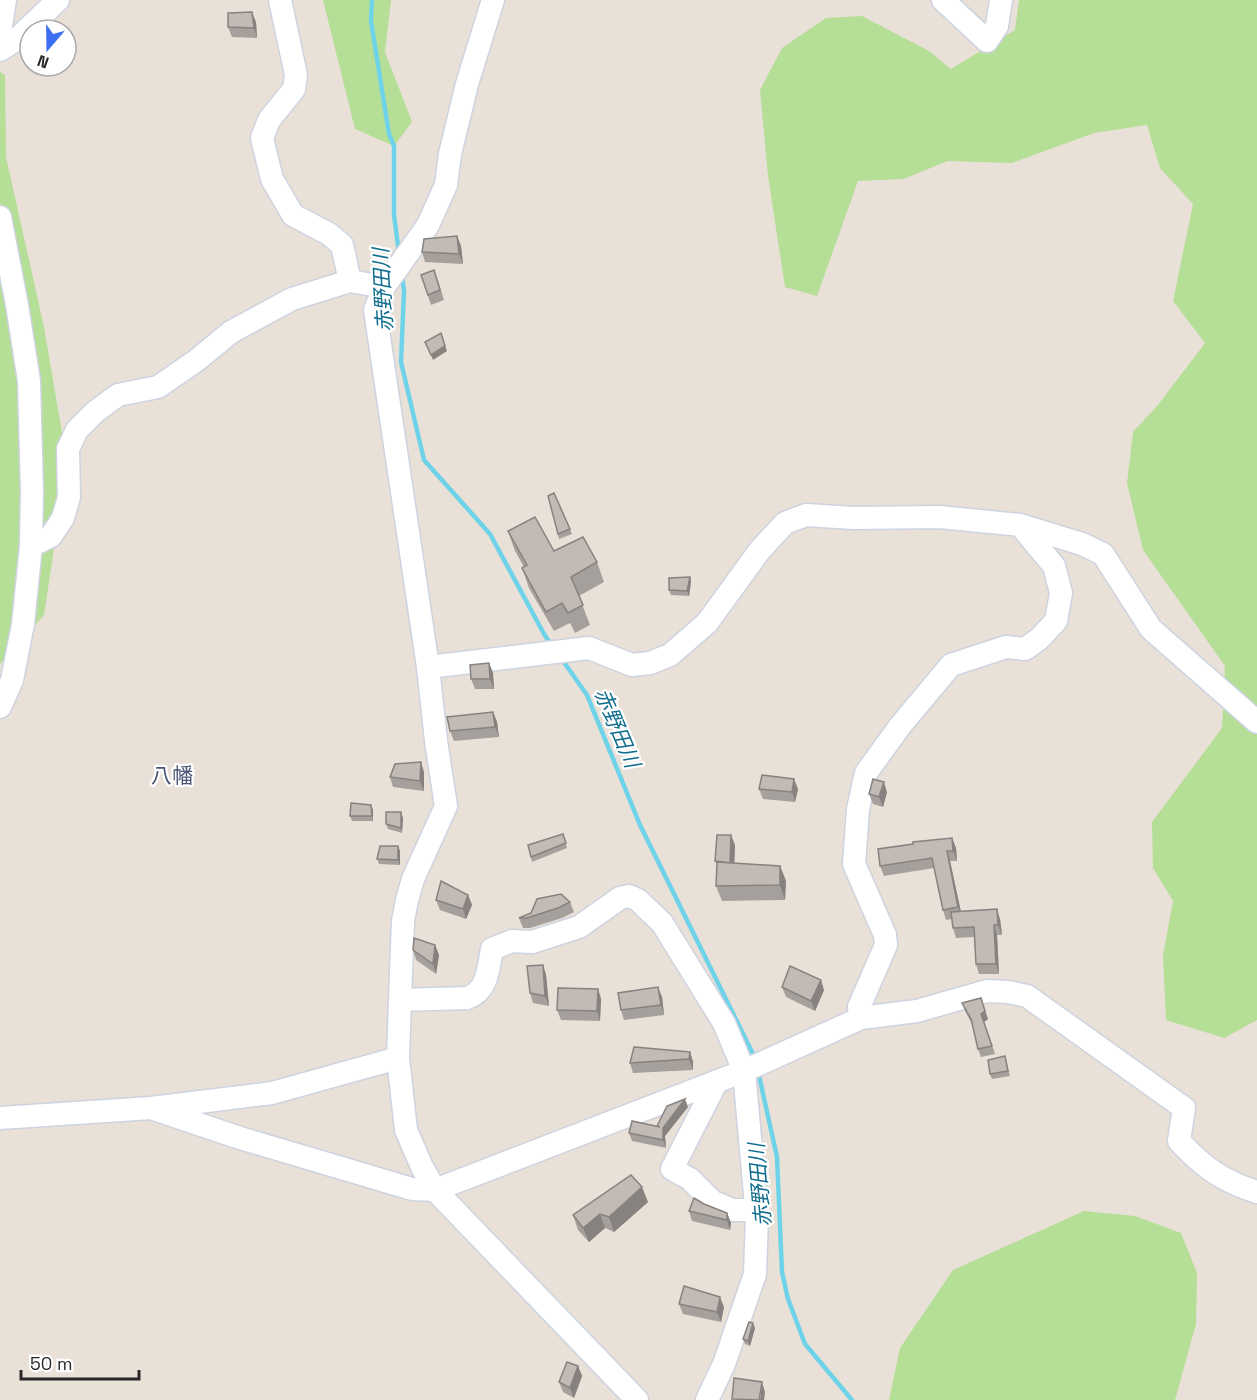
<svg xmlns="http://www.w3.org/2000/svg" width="1257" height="1400" font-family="'Space Grotesk','Noto Sans JP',sans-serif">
<rect width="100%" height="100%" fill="#e9e0d8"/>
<g fill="#b5de96">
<polygon points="323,0 391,0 385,52 412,122 394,146 355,129"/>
<polygon points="1019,0 1257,0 1257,1020 1224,1038 1166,1020 1163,956 1173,901 1153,868 1152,822 1222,728 1225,666 1143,550 1127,483 1133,432 1158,405 1205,343 1173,301 1193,204 1160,168 1147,125 1094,133 1012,163 948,161 903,179 858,181 817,296 785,287 768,176 760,90 782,48 826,18 862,16 929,51 951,69 1015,30"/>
<polygon points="0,72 5,75 6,157 44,327 67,462 44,615 0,664"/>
<polygon points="1084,1211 1135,1216 1181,1233 1197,1273 1196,1324 1175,1400 889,1400 900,1348 953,1270"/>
</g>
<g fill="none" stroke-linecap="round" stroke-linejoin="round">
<g stroke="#6ed3e9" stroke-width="4.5">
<polyline points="372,0 371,21 389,134 394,146 394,215 399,253"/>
<polyline points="402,276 404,291 401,362 424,460 490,534 544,634 552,646"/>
<polyline points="561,658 587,695 640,825 756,1060"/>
<polyline points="758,1071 777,1157 782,1272 788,1299 805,1344 852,1400"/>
</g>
<g stroke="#ced3e0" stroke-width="25">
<g id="minor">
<polyline points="280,0 296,75 294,89 269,120 262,138 272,179 293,215 329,234 342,245 350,281"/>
<polyline points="493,0 467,84 450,154 446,185 428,225 384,287 375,310 428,667 436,741 446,806 413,879 407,900 403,921 400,1000 398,1058 406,1130 422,1167 435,1190 637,1400"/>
<polyline points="943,0 987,41 997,26 1001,0"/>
<polyline points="0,33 5,0"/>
<polyline points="0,50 17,39 58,0"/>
<polyline points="0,217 17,305 29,381 32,492 31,546 23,624 12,680 0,707"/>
<polyline points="31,546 51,536 63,518 69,497 68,449 77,430 95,412 118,395 158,387 197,360 231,332 292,299 350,281 384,287"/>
<polyline points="428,667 589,648 632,665 650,663 670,655 707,623 760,550 785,523 806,515 854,518 939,517 1020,525 1082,544 1103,554 1151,629 1257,722"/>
<path d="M400,1000L467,998C488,991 488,969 492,949L512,941L532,942L579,927L620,898L629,896L638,900L662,923L724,1023L744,1071L757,1217L755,1274L724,1364L707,1400"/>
<polyline points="861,1018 859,1007 886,945 885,935 854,864 858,809 866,773 900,726 951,665 1006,647 1025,649 1039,639 1056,621 1061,593 1054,566 1020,525"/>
<polyline points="717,1081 672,1169 690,1179 713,1202 732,1210 756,1210"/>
<path d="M151,1108L240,1138L412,1189L435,1190L744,1071L861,1018L917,1011L987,991L1008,992L1027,996L1184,1108L1179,1141C1203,1167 1222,1181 1257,1192"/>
<polyline points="0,1118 151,1108 272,1093 398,1058"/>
</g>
</g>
<use href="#minor" stroke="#fff" stroke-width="22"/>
</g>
<g fill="#a6a09c">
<polygon points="256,22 257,38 232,37 228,27"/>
<polygon points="457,236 461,246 463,264 425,262 422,252"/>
<polygon points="421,275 438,280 444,300 431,305"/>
<polygon points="570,529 572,534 559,539 558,534"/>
<polygon points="508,531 554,551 597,562 604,582 579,596 590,625 575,633 570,623 554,631 529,588 522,568 524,567 515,551"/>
<polygon points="690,577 691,582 689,596 671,595 669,590"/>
<polygon points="489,663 493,673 494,689 475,689 471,679"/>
<polygon points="493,712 497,722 499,737 454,741 450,731"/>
<polygon points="424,772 424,791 393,787 390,777"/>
<polygon points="759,789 798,789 795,802 763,799"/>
<polygon points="887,792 883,807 873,804 869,794"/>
<polygon points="371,805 373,810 373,821 352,821 350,816"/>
<polygon points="403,818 402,833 388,829 386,824"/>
<polygon points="563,834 567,848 532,862 531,857"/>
<polygon points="952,838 956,848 957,861 950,861 961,912 1000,919 1002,935 997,935 999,974 979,974 976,964 974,937 956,938 953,928 952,919 946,920 943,910 934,868 884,876 880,866"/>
<polygon points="735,845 734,863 780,866 786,881 785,900 722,901 716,886 717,865 715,861"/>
<polygon points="398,846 400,851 400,865 379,864 377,859"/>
<polygon points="468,895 472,905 466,919 440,910 436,900"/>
<polygon points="570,902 574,912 562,918 530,928 523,928 519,918"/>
<polygon points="435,945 439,955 436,974 416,960 413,950"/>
<polygon points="543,965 546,975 549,1006 533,1003 530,993"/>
<polygon points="782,987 824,990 815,1011 786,997"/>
<polygon points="598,989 601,999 600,1021 561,1020 557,1010"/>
<polygon points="662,997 664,1015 624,1020 621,1010"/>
<polygon points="962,1003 988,1019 984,1022 995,1054 981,1057 978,1049 972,1024 965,1011"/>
<polygon points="690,1052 693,1062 693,1070 633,1073 630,1063"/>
<polygon points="1005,1056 1010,1076 992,1079 990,1074"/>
<polygon points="688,1107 665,1136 666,1148 632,1141 629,1133 658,1127"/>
<polygon points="648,1202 614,1232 605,1228 589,1242 578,1230 573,1215"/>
<polygon points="704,1204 727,1213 731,1223 730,1230 692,1221 689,1211"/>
<polygon points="679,1304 724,1307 721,1322 683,1314"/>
<polygon points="755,1328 750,1346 745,1344 743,1339"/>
<polygon points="578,1366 582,1376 574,1398 563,1392 559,1382"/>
</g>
<g fill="#87827f">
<polygon points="252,12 256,22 257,38 254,28"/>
<polygon points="457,236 461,246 463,264 459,254"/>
<polygon points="441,333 447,351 433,360 431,355"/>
<polygon points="690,577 691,582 689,596 687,591"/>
<polygon points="489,663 493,673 494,689 490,679"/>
<polygon points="493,712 497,722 499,737 495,727"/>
<polygon points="421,762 424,772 424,791 420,781"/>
<polygon points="794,779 798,789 795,802 792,792"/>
<polygon points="884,782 887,792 883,807 879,797"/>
<polygon points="371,805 373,810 373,821 372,816"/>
<polygon points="401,812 403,818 402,833 401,828"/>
<polygon points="731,835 735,845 734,873 730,863"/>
<polygon points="952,838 956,848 957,861 953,851"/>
<polygon points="398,846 400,851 400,865 398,860"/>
<polygon points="947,851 950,861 962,917 958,907"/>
<polygon points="780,866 786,881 785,900 780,885"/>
<polygon points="468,895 472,905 466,919 463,909"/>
<polygon points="997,909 1000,919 1002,935 998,925"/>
<polygon points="994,925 997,935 999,974 996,964"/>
<polygon points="435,945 439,955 436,974 433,964"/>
<polygon points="543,965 546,975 549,1006 545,996"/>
<polygon points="821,980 824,990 815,1011 811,1001"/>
<polygon points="658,987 662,997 664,1015 661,1005"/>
<polygon points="598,989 601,999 600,1021 597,1011"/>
<polygon points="981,998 988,1019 984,1022 995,1054 981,1014"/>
<polygon points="690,1052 693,1062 693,1070 689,1059"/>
<polygon points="685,1099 688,1107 665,1136 666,1148 663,1140 663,1128"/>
<polygon points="642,1187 648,1202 614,1232 609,1217"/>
<polygon points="727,1213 731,1223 730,1230 727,1220"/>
<polygon points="600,1214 605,1228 589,1242 583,1228"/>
<polygon points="720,1297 724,1307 721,1322 717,1312"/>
<polygon points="753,1323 755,1328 750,1346 748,1341"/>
<polygon points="578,1366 582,1376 574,1398 570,1388"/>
<polygon points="762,1382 765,1392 764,1400 760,1400"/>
</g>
<g fill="#c1bab5" stroke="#87827f" stroke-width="1.5">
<polygon points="252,12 254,28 228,27 228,13"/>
<polygon points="457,236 459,254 422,252 424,239"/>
<polygon points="434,270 440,290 428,295 421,275"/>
<polygon points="441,333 445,346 431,355 425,342"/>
<polygon points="554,493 570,529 558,534 548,496"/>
<polygon points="535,517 554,551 583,537 597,562 571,577 583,605 568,613 562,603 546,612 522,568 527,565 508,531"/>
<polygon points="690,577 687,591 669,590 669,578"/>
<polygon points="489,663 490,679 471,679 470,665"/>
<polygon points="493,712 495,727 450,731 447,717"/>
<polygon points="421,762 420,781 390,777 395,764"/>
<polygon points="762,775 794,779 792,792 759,789"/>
<polygon points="873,779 884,782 879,797 869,794"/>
<polygon points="351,803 371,805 372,816 350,816"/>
<polygon points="386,812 401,812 401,828 386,824"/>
<polygon points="563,834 566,843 531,857 528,845"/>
<polygon points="717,835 731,835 730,863 715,861"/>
<polygon points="952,838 953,851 947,851 958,907 943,910 932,858 880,866 878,849 913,844 913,842"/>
<polygon points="380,846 398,846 398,860 377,859"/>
<polygon points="717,862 780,866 780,885 716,886"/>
<polygon points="441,881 468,895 463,909 436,900"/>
<polygon points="561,894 570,902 558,908 527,918 519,918 531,913 537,899"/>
<polygon points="997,909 998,925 994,925 996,964 976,964 974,927 953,928 951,912"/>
<polygon points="414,938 435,945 433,964 413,950"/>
<polygon points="543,965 545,996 530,993 527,966"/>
<polygon points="790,966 821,980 811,1001 782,987"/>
<polygon points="658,987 661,1005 621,1010 618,993"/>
<polygon points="558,988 598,989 597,1011 557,1010"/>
<polygon points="981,998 985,1011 981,1014 992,1046 978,1049 971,1019 962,1003"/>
<polygon points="634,1047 690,1052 689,1059 630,1063"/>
<polygon points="1005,1056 1008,1071 990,1074 988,1060"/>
<polygon points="685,1099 663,1128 663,1140 629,1133 632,1121 660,1127 657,1126 667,1106"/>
<polygon points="631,1175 642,1187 609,1217 600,1214 583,1228 573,1215"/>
<polygon points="694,1198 704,1204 727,1213 727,1220 689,1211"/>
<polygon points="684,1286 720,1297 717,1312 679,1304"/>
<polygon points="749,1322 753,1323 748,1341 743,1339"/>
<polygon points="567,1362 578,1366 570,1388 559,1382"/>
<polygon points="734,1378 762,1382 759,1400 732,1399"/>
</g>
<g text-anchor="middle" stroke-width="4.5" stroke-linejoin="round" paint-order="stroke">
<g font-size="21" font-style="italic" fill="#126f8f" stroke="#fff">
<text transform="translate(383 290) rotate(-93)" y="7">赤野田川</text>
<text transform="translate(617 728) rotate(67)" y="7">赤野田川</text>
<text transform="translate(760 1185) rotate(-95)" y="7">赤野田川</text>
</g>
<g font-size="21" fill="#4a5575" stroke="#fff">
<text x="172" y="783">八幡</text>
</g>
</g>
<g transform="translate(48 48) rotate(200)"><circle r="28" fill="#ffffff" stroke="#a9a9a9" stroke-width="1.5"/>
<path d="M0-4.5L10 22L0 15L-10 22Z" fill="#3c6ef2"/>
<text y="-9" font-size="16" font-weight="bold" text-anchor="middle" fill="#272727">N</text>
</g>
<path d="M21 1370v9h118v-9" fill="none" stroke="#272727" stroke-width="3"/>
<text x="30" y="1370" font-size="18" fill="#272727" stroke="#ffffff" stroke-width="4.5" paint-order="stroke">50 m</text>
</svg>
